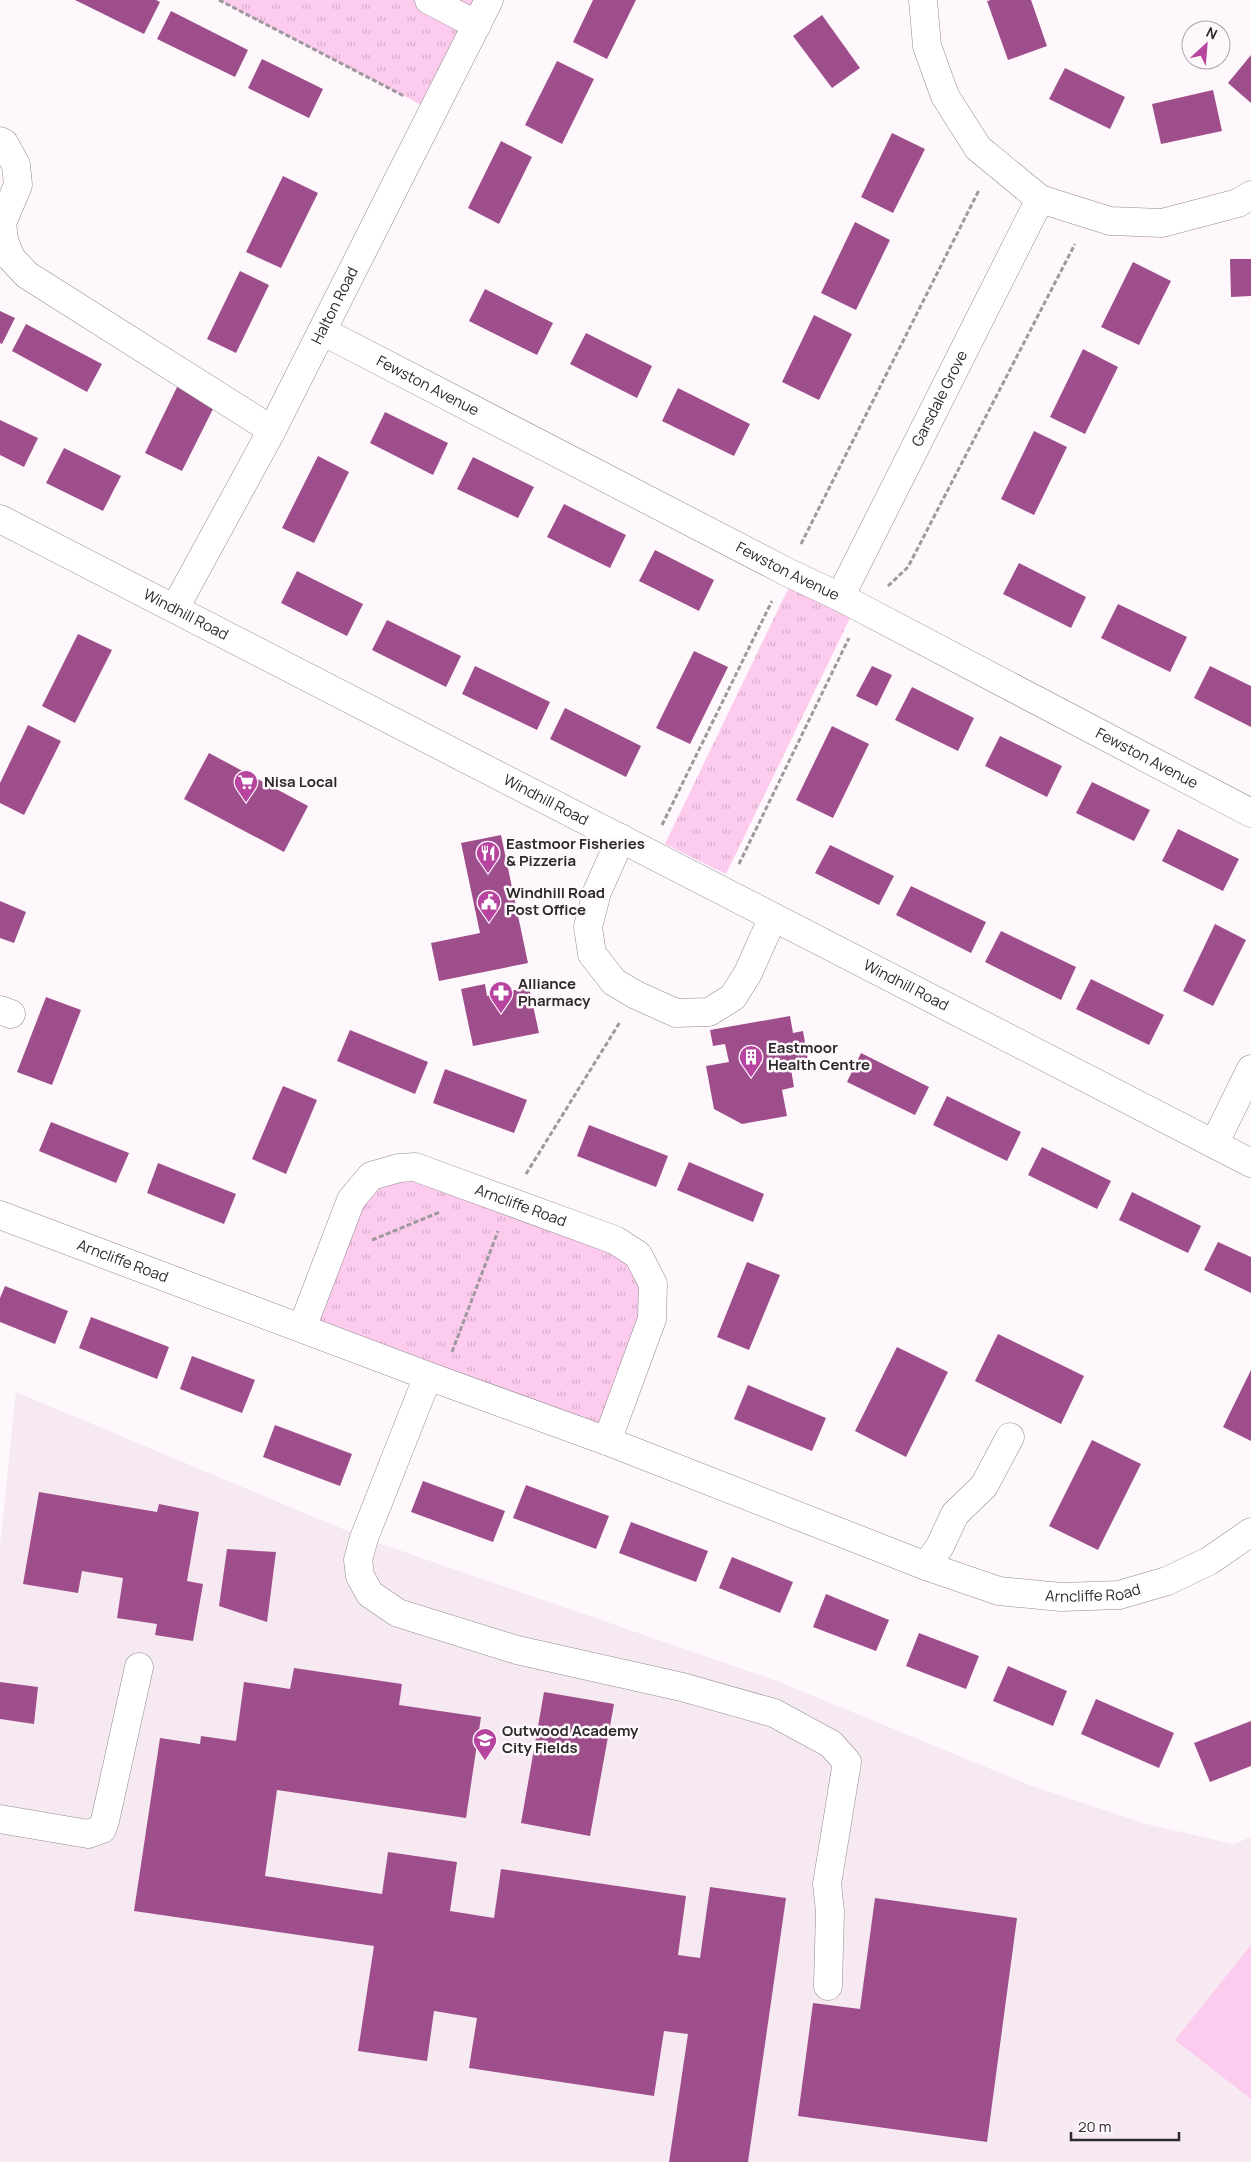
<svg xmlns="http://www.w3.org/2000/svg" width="1251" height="2162" font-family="Manrope,sans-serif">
<defs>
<pattern id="grass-tufts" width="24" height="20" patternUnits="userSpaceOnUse" patternTransform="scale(1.25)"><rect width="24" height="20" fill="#fccbed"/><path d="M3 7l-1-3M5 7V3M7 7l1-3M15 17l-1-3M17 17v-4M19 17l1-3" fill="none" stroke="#d8aecb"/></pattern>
</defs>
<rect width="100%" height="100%" fill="#fef7fc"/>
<polygon fill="#f7e9f2" points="16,1392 364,1538 777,1681 1032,1786 1146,1824 1234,1844 1251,1837 1251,2162 0,2162 0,1545"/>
<g fill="url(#grass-tufts)">
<polygon points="219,0 489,0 433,111"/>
<polygon points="791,583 853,612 726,874 665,844"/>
<polygon points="399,1168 615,1240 653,1284 607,1441 302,1328 351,1200"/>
</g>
<polygon fill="#fccbed" points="1251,1945 1251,2099 1175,2040"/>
<g fill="#9e4f8b">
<polygon points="75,0 156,0 160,2 144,34"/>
<polygon points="593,0 636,0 607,59 573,42"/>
<polygon points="991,0 1031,0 1047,46 1008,60 987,1"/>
<polygon points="171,11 248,50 235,77 157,39"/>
<polygon points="822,15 860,68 832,88 793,36"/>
<polygon points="1251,55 1251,103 1228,83"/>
<polygon points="262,59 323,89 309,118 248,88"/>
<polygon points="557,61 594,79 562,144 525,125"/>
<polygon points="1065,68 1125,97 1110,129 1049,99"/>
<polygon points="1213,90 1222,131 1161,144 1152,104"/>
<polygon points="892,133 925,149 893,213 861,197"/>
<polygon points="501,141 532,157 499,224 468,208"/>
<polygon points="283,176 318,193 281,268 246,252"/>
<polygon points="855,222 890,240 856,310 821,293"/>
<polygon points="1230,259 1251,259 1251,296 1231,297"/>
<polygon points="1133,262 1171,281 1139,345 1101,327"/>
<polygon points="240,271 269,285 236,353 207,339"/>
<polygon points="485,289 553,323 537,355 469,321"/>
<polygon points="0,311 15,318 2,344 0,343"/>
<polygon points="814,315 852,334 819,400 782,382"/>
<polygon points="26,324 102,364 87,392 12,351"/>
<polygon points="586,333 652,366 637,398 570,364"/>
<polygon points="1083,349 1118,367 1085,434 1050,417"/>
<polygon points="180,381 218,399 182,471 145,453"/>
<polygon points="678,388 750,424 734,456 662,421"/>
<polygon points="385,412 448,443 433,475 370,443"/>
<polygon points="0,420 38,438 24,467 0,455"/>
<polygon points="1034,431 1067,447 1034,515 1001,499"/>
<polygon points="64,448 121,476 103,511 46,483"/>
<polygon points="318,456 349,472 314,543 282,528"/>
<polygon points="473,457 534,487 518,518 457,489"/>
<polygon points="564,504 626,535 610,568 547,537"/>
<polygon points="655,550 714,580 699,611 639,581"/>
<polygon points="1019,563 1086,597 1071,628 1003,594"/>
<polygon points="297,571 363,604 347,636 281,603"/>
<polygon points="1118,604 1187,637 1170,672 1101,638"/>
<polygon points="387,620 461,656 446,687 372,650"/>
<polygon points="78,634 112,650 75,723 42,706"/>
<polygon points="694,651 728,667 690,744 656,728"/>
<polygon points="475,666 550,702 537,730 462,694"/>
<polygon points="872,666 892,675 877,706 856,696"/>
<polygon points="1210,666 1251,686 1251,727 1194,698"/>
<polygon points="912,687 974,718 958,751 895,720"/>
<polygon points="565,708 641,746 626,777 550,739"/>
<polygon points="28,725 61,741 24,815 0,803 0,783"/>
<polygon points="832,726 869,744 833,818 796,800"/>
<polygon points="1000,736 1062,766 1047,797 985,766"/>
<polygon points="209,753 308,806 284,852 184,799"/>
<polygon points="1092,782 1150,810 1134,841 1076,813"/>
<polygon points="1178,829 1239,859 1223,891 1162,861"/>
<polygon points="501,835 528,963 439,981 431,943 480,933 461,843"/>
<polygon points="830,845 894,876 879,905 815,873"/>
<polygon points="911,886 986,922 971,953 896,915"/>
<polygon points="0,901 26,912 14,943 0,938"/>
<polygon points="1215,924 1246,940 1213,1006 1183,991"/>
<polygon points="1001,931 1076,967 1061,1000 985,962"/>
<polygon points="1091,979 1164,1015 1149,1045 1076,1009"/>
<polygon points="485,984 487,996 529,987 539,1033 473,1046 461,989"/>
<polygon points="46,997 81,1010 52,1085 17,1072"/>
<polygon points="790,1016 793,1033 803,1031 809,1066 791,1069 794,1087 782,1090 787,1116 742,1124 714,1109 706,1066 729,1062 725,1044 713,1046 710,1030"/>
<polygon points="350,1030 428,1062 415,1094 337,1061"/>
<polygon points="861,1053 929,1087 915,1115 847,1082"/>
<polygon points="445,1069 527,1100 514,1133 433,1103"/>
<polygon points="283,1086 317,1100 286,1174 252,1159"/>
<polygon points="947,1096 1021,1132 1007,1161 933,1125"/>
<polygon points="51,1122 129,1153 116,1183 39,1151"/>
<polygon points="589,1125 668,1156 656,1187 577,1156"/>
<polygon points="1042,1147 1111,1181 1097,1209 1028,1175"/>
<polygon points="689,1162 764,1194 753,1222 677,1190"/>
<polygon points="158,1163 236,1194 224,1224 147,1193"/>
<polygon points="1132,1192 1201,1226 1188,1253 1119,1220"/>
<polygon points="1218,1242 1251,1257 1251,1293 1204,1270"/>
<polygon points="747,1262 780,1275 749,1350 717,1337"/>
<polygon points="5,1286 68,1311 55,1344 0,1322 0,1298"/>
<polygon points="91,1317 169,1347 157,1379 79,1348"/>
<polygon points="998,1334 1084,1376 1061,1424 975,1381"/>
<polygon points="897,1347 948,1372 906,1457 855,1431"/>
<polygon points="192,1356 255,1380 242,1413 180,1389"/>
<polygon points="1251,1370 1251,1441 1223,1427"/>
<polygon points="748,1385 826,1418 812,1451 734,1419"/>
<polygon points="275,1425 352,1454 340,1486 263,1457"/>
<polygon points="1092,1440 1141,1464 1098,1550 1049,1526"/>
<polygon points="423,1481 505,1511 493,1542 411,1512"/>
<polygon points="526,1485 609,1516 596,1549 513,1518"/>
<polygon points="39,1492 157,1512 159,1504 199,1512 187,1581 203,1584 193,1641 155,1635 157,1624 117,1618 123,1578 82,1571 78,1593 23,1584"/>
<polygon points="631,1522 708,1551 696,1582 619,1553"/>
<polygon points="227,1549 276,1552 267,1622 219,1606"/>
<polygon points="732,1557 793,1582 780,1613 719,1588"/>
<polygon points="826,1594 889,1620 876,1651 813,1627"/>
<polygon points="919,1633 979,1656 966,1689 906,1666"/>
<polygon points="1008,1666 1067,1691 1053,1726 993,1701"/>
<polygon points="294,1668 402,1684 399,1705 481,1717 466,1818 277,1790 265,1876 382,1894 388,1852 457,1862 450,1911 494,1918 501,1869 686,1896 678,1955 700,1958 710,1887 786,1898 748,2162 669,2162 688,2034 664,2031 654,2096 469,2068 477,2018 434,2011 427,2061 358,2051 374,1946 134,1911 160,1738 200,1744 201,1736 236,1741 244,1682 290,1689"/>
<polygon points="0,1682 38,1687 34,1724 0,1719"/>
<polygon points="544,1692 614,1704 590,1836 521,1823"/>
<polygon points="1096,1699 1174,1733 1159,1768 1081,1734"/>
<polygon points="1251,1721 1251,1766 1210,1782 1194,1743"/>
<polygon points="875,1898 1017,1918 987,2142 798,2116 813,2003 860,2009"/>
</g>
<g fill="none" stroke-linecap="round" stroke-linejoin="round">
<g stroke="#918b8f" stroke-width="29">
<g id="minor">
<polyline points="429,0 477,25"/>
<polyline points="923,0 927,46 945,96 978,148 1040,199 1110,221 1162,223 1238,203 1251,195"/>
<polyline points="0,141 4,143 16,165 18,185 2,223 4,240 11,258 27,275 272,430"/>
<path id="s1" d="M322,331L787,572L840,597L1251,813"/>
<path id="s2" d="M0,519L1251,1163"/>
<path id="s3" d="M840,597L1040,199"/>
<path id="s4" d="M175,608L272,430L489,0"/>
<polyline points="621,838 597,892 588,927 592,954 614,982 636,995 676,1013 709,1012 733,997 748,973 773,917"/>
<polyline points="0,1010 11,1014"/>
<polyline points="1214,1144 1251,1069"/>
<path id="s5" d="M0,1215L428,1376L607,1441L926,1566L999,1591L1061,1597L1119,1595L1167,1581L1209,1561L1251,1532"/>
<path id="s6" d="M302,1328L351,1200L371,1176L399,1168L415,1167L615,1240L638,1255L653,1284L652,1319L607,1441"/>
<polyline points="428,1376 364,1538 358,1560 360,1576 370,1594 398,1613 517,1650 682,1687 774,1713 831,1744 847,1762 827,1884 830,1911 828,1986"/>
<polyline points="926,1566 940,1546 955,1514 984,1486 1010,1437"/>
<polyline points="0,1819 88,1834 102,1829 105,1821 139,1667"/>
</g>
</g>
<g stroke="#9e999d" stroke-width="3" stroke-dasharray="5 2.5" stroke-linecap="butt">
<polyline points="219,0 404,96"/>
<polyline points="801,544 979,190"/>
<polyline points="888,586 908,567 1075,244"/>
<polyline points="662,825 772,601"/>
<polyline points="739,864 849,638"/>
<polyline points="526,1174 620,1022"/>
<polyline points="372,1240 440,1212"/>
<polyline points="452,1352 498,1231"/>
</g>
<use href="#minor" stroke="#fff" stroke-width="28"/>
</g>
<defs>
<g id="supermarket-pin" transform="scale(1.25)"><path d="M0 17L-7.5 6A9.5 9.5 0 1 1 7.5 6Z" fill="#b7449e" stroke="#fef7fc"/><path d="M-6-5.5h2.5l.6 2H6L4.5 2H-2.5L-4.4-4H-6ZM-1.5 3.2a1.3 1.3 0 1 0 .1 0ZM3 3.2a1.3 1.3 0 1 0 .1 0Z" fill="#fff"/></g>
<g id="restaurant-pin" transform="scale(1.25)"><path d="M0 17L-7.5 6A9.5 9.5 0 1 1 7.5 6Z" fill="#b7449e" stroke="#fef7fc"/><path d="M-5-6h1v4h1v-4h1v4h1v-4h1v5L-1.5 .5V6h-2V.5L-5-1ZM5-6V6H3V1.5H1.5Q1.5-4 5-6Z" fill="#fff"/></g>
<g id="civic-pin" transform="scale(1.25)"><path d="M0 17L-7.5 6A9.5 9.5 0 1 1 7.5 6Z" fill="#b7449e" stroke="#fef7fc"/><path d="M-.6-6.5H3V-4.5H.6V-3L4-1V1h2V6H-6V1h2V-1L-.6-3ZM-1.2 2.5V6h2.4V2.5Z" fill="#fff"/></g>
<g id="pharmacy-pin" transform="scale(1.25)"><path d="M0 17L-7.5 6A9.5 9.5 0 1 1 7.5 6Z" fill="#b7449e" stroke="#fef7fc"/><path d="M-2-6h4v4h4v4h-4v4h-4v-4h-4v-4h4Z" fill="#fff"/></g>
<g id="building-pin" transform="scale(1.25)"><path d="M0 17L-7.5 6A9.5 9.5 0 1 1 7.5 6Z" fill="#b7449e" stroke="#fef7fc"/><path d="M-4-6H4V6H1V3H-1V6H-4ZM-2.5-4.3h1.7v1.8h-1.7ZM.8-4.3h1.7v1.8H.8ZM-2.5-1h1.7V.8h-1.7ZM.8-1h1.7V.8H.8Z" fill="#fff"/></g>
<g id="school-pin" transform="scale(1.25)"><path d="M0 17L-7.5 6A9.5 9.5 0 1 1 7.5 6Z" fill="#b7449e" stroke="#fef7fc"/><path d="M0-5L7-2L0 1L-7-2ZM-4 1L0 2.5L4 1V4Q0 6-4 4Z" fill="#fff"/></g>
</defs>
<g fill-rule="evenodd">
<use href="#supermarket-pin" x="246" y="782"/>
<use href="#restaurant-pin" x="488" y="853"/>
<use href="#civic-pin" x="489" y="902"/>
<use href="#pharmacy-pin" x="501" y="993"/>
<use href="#building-pin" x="751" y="1057"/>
<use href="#school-pin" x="485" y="1740"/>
</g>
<g text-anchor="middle" stroke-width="5" stroke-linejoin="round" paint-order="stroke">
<g font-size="15" fill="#2c292b" stroke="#fef7fc">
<text dy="5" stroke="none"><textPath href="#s4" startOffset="342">Halton Road</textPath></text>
<text dy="5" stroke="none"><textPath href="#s1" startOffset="119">Fewston Avenue</textPath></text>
<text dy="5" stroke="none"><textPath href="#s3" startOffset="222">Garsdale Grove</textPath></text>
<text dy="5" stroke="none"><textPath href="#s1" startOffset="524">Fewston Avenue</textPath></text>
<text dy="5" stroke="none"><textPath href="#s2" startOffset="209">Windhill Road</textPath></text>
<text dy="5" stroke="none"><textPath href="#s1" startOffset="929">Fewston Avenue</textPath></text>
<text dy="5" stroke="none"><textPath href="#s2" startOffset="614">Windhill Road</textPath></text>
<text dy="5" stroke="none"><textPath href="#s2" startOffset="1019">Windhill Road</textPath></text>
<text dy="5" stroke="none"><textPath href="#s6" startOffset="326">Arncliffe Road</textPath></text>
<text dy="5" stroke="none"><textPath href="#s5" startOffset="131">Arncliffe Road</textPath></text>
<text dy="5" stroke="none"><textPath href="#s5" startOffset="1162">Arncliffe Road</textPath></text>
</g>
<g font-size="15" font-weight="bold" fill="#2c292b" stroke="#fef7fc" text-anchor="start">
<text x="264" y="787">Nisa Local</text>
<text x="506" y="849">Eastmoor Fisheries<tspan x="506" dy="17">&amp; Pizzeria</tspan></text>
<text x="506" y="898">Windhill Road<tspan x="506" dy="17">Post Office</tspan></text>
<text x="518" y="989">Alliance<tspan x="518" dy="17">Pharmacy</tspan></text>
<text x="768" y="1053">Eastmoor<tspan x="768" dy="17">Health Centre</tspan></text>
<text x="502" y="1736">Outwood Academy<tspan x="502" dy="17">City Fields</tspan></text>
</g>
</g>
<g transform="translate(1206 45) rotate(26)"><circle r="24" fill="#fef7fc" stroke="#aaa5a8"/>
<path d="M0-4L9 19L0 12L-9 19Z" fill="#b7449e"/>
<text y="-8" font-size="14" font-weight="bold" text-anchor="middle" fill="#2c292b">N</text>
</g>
<path d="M1071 2132v8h108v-8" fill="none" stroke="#2c292b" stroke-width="2.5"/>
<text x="1078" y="2132" font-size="15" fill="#2c292b" stroke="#fef7fc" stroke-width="4" paint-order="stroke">20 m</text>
</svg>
